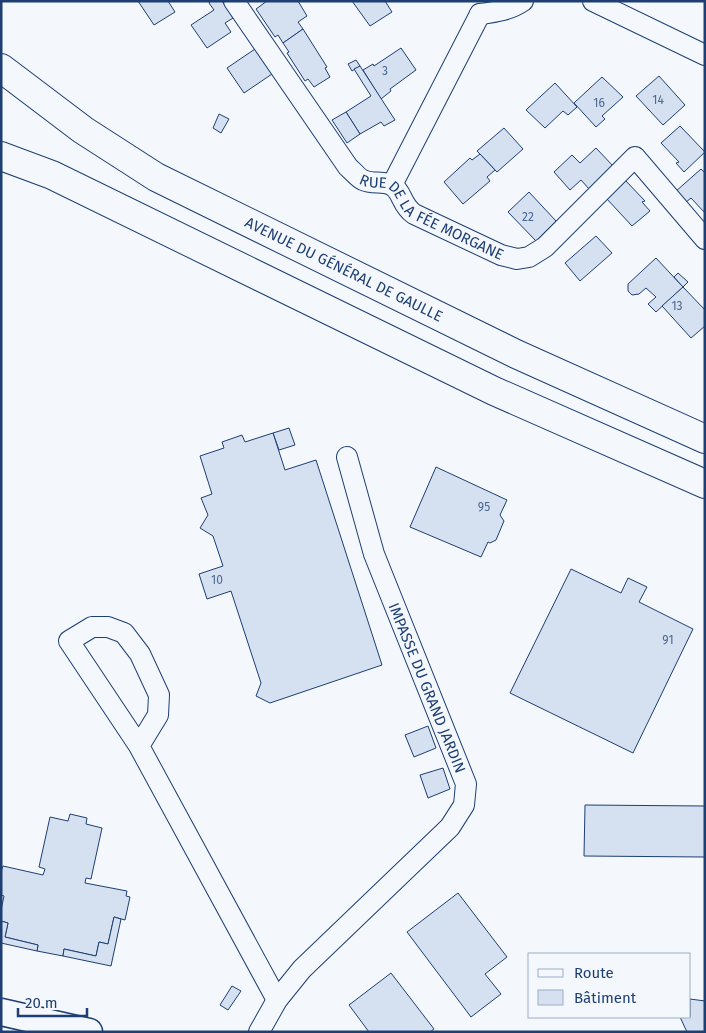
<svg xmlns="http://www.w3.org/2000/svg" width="706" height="1033" font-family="'Fira Sans',sans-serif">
<rect width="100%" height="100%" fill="#f4f7fb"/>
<g fill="#d5e0f0" stroke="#1d3f73">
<polygon points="138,1 168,1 175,12 154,25"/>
<polygon points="211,1 222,1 233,18 225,23 231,32 207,48 191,25 214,10 209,3"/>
<polygon points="267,1 298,1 307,16 298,22 303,29 283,43 278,35 275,37 256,9"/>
<polygon points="352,1 385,1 392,12 370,26"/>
<polygon points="303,29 327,67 325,68 330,77 314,87 308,79 305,81 287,53 289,52 283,43"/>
<polygon points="401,48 416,70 390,89 391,91 381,99 363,70 373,64 374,66"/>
<polygon points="255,49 272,74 244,93 227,68"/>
<polygon points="356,60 360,66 352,71 348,64"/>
<polygon points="360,66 395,120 384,126 381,122 360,134 346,112 371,96 354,69"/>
<polygon points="659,76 685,105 663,125 636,96"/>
<polygon points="602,77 623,97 602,116 605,119 596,127 574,103"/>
<polygon points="555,83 577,107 568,115 563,111 545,128 526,110"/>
<polygon points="346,112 360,134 347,143 332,120"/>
<polygon points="219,114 229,119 221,133 213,128"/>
<polygon points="680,126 705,152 684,172 676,163 679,162 661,143"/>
<polygon points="504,128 523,149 497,172 477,151"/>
<polygon points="596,148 614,167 590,190 581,180 570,190 554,172 572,155 580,163"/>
<polygon points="480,154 495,170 487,177 490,181 463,204 444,182 470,158 472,160"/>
<polygon points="701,169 705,173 705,213 691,198 685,203 675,192"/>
<polygon points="625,180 645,201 642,202 650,211 632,226 606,198"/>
<polygon points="529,192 556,221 536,241 508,212"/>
<polygon points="596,236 612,253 580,281 565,263"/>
<polygon points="656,258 683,287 656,312 648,304 656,297 646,288 639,294 632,295 628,291 628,284"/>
<polygon points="678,273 688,282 683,287 674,277"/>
<polygon points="683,287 705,310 705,326 691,338 662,306"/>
<polygon points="289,428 295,445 279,450 273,433"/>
<polygon points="273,433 285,470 316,460 382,665 270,703 256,696 261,683 231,591 207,599 199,574 223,566 213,536 200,528 208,515 201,498 212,494 200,456 224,448 222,442 242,435 245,442"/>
<polygon points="436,467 507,500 500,515 504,521 496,540 490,543 488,542 481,557 410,527"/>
<polygon points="571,569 621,593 628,578 647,587 639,602 693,629 633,753 510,693"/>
<polygon points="428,726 436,748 414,757 405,735"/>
<polygon points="443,768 450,789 428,798 420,775"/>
<polygon points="585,805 705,806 705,857 584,856"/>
<polygon points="70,814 87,818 86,824 102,828 91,879 86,878 85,883 127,891 126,896 130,897 125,920 114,917 108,944 99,942 96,956 64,949 63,956 37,951 38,945 5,937 8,923 1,921 1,910 4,896 1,895 1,871 3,866 43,875 45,869 39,867 50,817 68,821"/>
<polygon points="458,893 507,957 485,974 501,994 471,1017 407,932"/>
<polygon points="114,917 121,919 111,966 63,956 64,949 96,956 99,942 108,944"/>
<polygon points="1,921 8,923 5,937 38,945 37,951 1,943"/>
<polygon points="391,973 434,1029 430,1032 369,1032 349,1005"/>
<polygon points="232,986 241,991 228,1010 220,1005"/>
<polygon points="690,999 705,1001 705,1032 687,1032 680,1017 690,1017"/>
</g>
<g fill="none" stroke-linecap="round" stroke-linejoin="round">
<g stroke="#1d3f73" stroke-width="22">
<g id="minor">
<path id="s1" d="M234,1L348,167C353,171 358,178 363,180C373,185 384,180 393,186C403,193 401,205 414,214L501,255L517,259L529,257L545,247L635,157L705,239"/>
<polyline points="593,1 705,55"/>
<path d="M480,14C496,12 510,10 523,1"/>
<polyline points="392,185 480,14"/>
<polyline points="139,746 158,715 159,695 140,654 124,633 108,627 92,627 69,641 139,746 277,1000"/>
<polyline points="259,1032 277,1000 302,969 450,827 464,805 466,784 374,554 347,457"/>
</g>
</g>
<g stroke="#1d3f73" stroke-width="29">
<polyline id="tertiary" points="1,1012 89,1032"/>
</g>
<g stroke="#1d3f73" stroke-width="30">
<g id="primary">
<path id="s2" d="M1,68L83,130L156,177L516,354L705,439"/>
<polyline points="1,156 52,175 494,391 705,484"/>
</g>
</g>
<use href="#minor" stroke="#f4f7fb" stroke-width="20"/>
<use href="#tertiary" stroke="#f4f7fb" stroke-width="26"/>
<use href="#primary" stroke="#f4f7fb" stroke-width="28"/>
</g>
<g text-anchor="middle" stroke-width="4" stroke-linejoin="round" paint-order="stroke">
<g font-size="12" fill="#4b6792">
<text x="385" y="75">3</text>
<text x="658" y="104">14</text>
<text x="599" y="107">16</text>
<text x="528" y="221">22</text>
<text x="677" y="310">13</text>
<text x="484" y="511">95</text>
<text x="217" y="584">10</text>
<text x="668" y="644">91</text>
</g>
<g font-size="15" fill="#1d3f73" stroke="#f4f7fb">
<text dy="5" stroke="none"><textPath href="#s1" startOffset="302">RUE DE LA FÉE MORGANE</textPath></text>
<text dy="5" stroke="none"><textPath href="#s2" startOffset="399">AVENUE DU GÉNÉRAL DE GAULLE</textPath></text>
<text transform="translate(427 688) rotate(68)" y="5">IMPASSE DU GRAND JARDIN</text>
</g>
</g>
<rect width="706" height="1033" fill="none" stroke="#1d3f73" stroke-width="5"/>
<rect x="528" y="953" width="162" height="65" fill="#f4f7fb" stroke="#9eadc5"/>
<rect x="538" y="969" width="25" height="8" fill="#f4f7fb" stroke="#9eadc5"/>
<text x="574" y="978" font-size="15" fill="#1d3f73">Route</text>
<rect x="538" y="990" width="25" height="15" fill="#d5e0f0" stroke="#9eadc5"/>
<text x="574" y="1003" font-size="15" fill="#1d3f73">Bâtiment</text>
<path d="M18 1008v8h69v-8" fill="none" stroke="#1d3f73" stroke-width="2.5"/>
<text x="25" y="1008" font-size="15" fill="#1d3f73" stroke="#f4f7fb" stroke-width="4" paint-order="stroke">20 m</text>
</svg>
